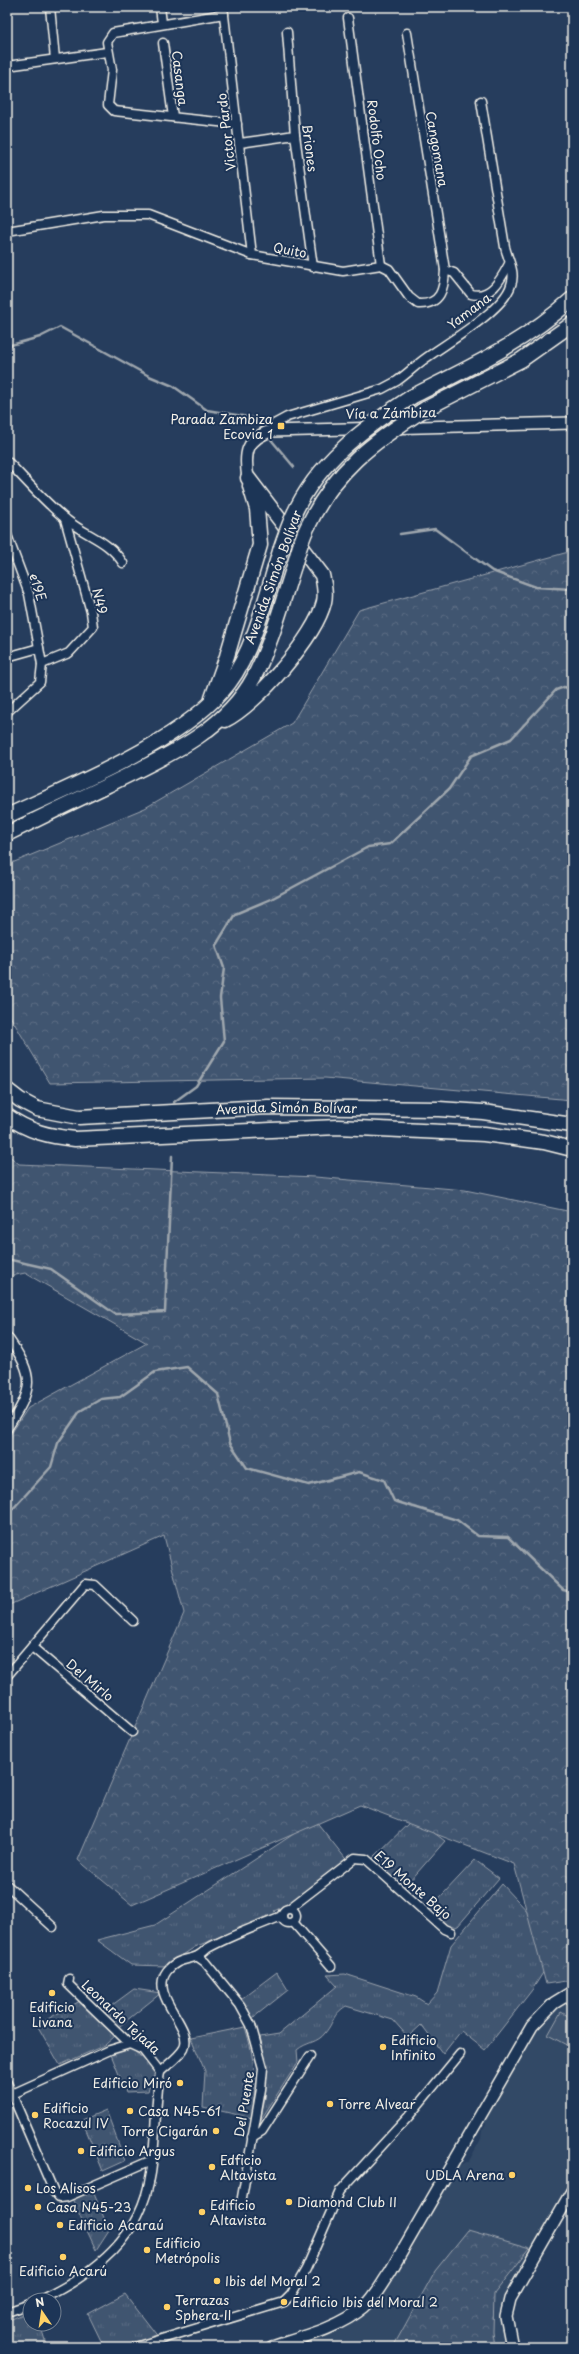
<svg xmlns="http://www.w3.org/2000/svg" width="579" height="2354" font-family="'Playpen Sans',sans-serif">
<defs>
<pattern id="grass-tufts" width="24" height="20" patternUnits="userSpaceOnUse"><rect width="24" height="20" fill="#40546f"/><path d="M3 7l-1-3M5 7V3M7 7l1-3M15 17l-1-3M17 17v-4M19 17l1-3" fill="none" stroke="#5c6d84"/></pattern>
<pattern id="forest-crowns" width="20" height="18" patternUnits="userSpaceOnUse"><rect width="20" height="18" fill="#40546f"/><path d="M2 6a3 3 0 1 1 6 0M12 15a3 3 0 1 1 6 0" fill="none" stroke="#5c6d84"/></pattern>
</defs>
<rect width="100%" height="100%" fill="#263d5d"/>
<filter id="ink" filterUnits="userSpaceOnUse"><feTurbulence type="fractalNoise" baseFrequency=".025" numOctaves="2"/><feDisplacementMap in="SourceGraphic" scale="8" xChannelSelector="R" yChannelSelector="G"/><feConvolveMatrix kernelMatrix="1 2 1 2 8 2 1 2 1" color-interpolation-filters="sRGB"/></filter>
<g filter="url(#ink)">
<polygon fill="#334966" points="572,1997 572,2182 503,2316 502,2331 506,2347 288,2347 346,2325 394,2273 456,2168 469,2161 481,2139 482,2130 486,2124 484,2122 535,2032 557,2006"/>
<g fill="url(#grass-tufts)" stroke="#9aa2ac">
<polygon points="414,1818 445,1841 403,1889 369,1862"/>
<polygon points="315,1820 349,1863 289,1904 274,1911 278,1915 247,1925 195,1947 166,1966 131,1965 97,1940 155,1925"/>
<polygon points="475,1860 499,1878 458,1926 450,1928 428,1910"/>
<path d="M502,1884L560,1946L532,1990L485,2050L461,2031L443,2054L421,2025L408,2037L393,2020L346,2006C331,2016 335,2021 325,2033C318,2043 306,2042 297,2050L298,2062L260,2121L265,2099L267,2068L260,2037L279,2034L337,1986L327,1975L345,1974L416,1997L427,2004L437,1993L451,1945Z"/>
<polygon points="277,1972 288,1990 249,2021 237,2002"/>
<polygon points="134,1989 161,1993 116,2029 100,2014"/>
<polygon points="80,2001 115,2036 105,2045 60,2065 37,2025"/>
<path d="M245,2027C255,2059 257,2084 252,2118L203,2107L205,2071L191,2038Z"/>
<polygon points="123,2042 156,2069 148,2091 126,2092 110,2052"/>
<polygon points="106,2110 125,2161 103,2171 82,2120"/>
<polygon points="90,2184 109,2230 96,2250 69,2192"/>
<polygon points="125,2294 159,2338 134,2347 104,2347 88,2314"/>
<polygon points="30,2311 30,2324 40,2324 47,2347 7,2347 7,2321"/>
</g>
<g fill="url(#forest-crowns)" stroke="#9aa2ac">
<polygon points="572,551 572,1100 325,1078 50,1083 7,1011 7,865 145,808 292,723 359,610"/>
<polygon points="7,1154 19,1164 315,1177 465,1190 572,1212 572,1980 546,1984 514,1864 360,1805 132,1905 78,1860 184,1613 164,1536 7,1606 7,1440 28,1408 147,1343 25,1273 7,1277"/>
<polygon points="468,2230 530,2248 494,2294 493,2332 495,2347 393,2347 435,2271"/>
</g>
<polygon fill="#40546f" stroke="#9aa2ac" points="561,2012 572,2018 572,2048 548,2035"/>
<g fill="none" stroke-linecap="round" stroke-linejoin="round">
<g stroke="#9fa7ae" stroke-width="2.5">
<polyline points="7,344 11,345 40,337 60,327 149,376 173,386 207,410 254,418 264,430"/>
<polyline points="268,436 294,467"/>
<polyline points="400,534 435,529 492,571 536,587 572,589"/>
<polyline points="174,1102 196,1086 224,1041 220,998 224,968 216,945 235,914 271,899 368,847 390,844 449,789 471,756 511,739 556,690 564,687 572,689"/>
<polyline points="7,1259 51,1269 115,1314 165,1312 172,1156"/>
<polyline points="7,1518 10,1512 51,1467 58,1443 80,1411 101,1399 120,1397 155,1372 187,1367 218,1394 230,1443 247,1468 309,1485 359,1472 384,1480 394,1501 457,1520 478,1536 508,1537 563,1590 572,1592"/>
</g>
<g stroke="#f4f1e8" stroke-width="11">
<g id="street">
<polyline points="50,7 55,59"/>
<polyline points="160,7 162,23"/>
<polyline points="223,7 252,255"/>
<polyline points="224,14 113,33 107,42 112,70 108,105 114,111 237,124"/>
<polyline points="348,18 381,265"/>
<polyline points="287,32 295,135 313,267"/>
<polyline points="407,33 445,270"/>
<polyline points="163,43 173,117"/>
<polyline points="7,66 107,52"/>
<polyline points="240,143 295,135"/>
<path d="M7,231L104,215H148L252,255L343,271L381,265L389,269L409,297L418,304C441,305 444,289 445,270L454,273L471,294C491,299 501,279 509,264"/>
<path d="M271,431L274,424L287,417L382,389L397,381C407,374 416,365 426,358C448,342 504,310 511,285C516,272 508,260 505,247L481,101"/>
<path d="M7,461C27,481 45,503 67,520C88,537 108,540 123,563"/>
<polyline points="7,535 29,594 42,664 40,682 7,712"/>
<polyline points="7,657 39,648"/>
<polyline points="42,664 69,653 93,627 91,612 65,519"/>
<path d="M7,1336C36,1378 34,1387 7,1429"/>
<polyline points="32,1647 132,1732"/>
<polyline points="7,1676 85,1584 95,1585 133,1621"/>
<polyline points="7,1885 53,1927"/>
<polyline points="290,1908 355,1858 366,1859 444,1929 451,1932"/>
<circle cx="289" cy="1916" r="7"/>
<polyline points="293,1922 331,1966"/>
<polyline points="198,1957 205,1962 240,2005 251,2025 263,2068 261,2089 241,2203"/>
<polyline points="69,1979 68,1984 130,2044 143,2050 160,2072"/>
<path d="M160,2072C167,2065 179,2057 184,2048C194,2026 148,1996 167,1971C178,1957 190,1961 199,1955C203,1953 205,1950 208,1948C232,1935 257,1926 282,1916"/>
<polyline points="7,2083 54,2192 59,2198 67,2197 152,2160"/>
<polyline points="8,2096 110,2050 130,2044"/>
<polyline points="252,2137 262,2131 310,2056"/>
<path d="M40,2300C96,2273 141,2238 151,2173C156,2139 155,2105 160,2072"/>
<polyline points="7,2312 30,2304"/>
<polyline points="135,2347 284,2302 291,2295 306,2269 340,2191 409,2116 460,2054"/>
</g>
</g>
<g stroke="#f4f1e8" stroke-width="14">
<g id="secondary">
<path d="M248,478C244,453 246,439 271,431L572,423"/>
<path d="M272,2347C303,2337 339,2328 364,2307C375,2298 382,2283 390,2272L532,2026L554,2003L572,1992"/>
<polyline points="512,2347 506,2316 510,2299 572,2191"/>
</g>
</g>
<g stroke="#f4f1e8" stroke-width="17">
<g id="highway">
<path d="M413,396C469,368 525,342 572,299"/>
<polyline points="425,409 521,360 572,324"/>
<polyline points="212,698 227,656 260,545 257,509 250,486"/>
<path d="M225,720C256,705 316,636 324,602C326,593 324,584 322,575L248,478"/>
<path d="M7,816C72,786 186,740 229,683C255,648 267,592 280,551"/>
<path d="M7,834C41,817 74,801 108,785C162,758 224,733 254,677C272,642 282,603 294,566"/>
<path id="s1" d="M7,1090L20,1100L37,1109L79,1117L268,1107L439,1109L483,1112L572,1125"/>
<path d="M7,1116C30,1132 48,1136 75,1139L338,1127L484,1134L544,1142L572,1149"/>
</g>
</g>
<use href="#street" stroke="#1d3557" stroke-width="8"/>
<use href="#secondary" stroke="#1d3557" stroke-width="11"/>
<use href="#highway" stroke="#1d3557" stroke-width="14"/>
<g stroke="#f4f1e8" stroke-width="17" stroke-linecap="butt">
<g id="highway-bridge">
<path d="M280,551C284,539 288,527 293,516C317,462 365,427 413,396"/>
<path d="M294,566C298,553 301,540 307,528C334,471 372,442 425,409"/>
</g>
</g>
<use href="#highway-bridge" stroke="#1d3557" stroke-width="14"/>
</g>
</g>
<g fill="#ffd166" stroke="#1d3557" stroke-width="1.5">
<rect x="277" y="422" width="8" height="8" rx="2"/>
<circle cx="52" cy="1993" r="4"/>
<circle cx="383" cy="2047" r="4"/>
<circle cx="180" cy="2083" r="4"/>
<circle cx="330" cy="2104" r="4"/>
<circle cx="130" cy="2111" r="4"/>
<circle cx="35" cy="2115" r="4"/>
<circle cx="216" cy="2131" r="4"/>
<circle cx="81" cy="2151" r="4"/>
<circle cx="212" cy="2167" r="4"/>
<circle cx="512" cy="2175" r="4"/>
<circle cx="28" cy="2188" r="4"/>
<circle cx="289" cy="2202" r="4"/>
<circle cx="38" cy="2207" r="4"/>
<circle cx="202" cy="2212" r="4"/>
<circle cx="60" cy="2225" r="4"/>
<circle cx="147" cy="2250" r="4"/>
<circle cx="63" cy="2257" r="4"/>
<circle cx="217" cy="2281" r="4"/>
<circle cx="284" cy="2302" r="4"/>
<circle cx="167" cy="2307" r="4"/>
</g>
<g text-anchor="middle" stroke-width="4" stroke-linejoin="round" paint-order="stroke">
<g font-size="13" fill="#f4f1e8" stroke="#1d3557">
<text transform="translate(180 78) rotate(83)" y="5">Casanga</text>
<text transform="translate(226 132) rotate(-97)" y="5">Victor Pardo</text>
<text transform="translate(377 140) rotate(83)" y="5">Rodolfo Ocho</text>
<text transform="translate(310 148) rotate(83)" y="5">Briones</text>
<text transform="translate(437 149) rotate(80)" y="5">Cangomana</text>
<text transform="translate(290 250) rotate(11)" y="5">Quito</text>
<text transform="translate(469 311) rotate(-37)" y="5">Yamana</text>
<text transform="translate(391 413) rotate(-1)" y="5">Vía a Zámbiza</text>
<text transform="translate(273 577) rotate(-70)" y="5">Avenida Simón Bolívar</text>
<text transform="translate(38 587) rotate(73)" y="5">e19E</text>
<text transform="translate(100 601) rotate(76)" y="5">N49</text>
<text dy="5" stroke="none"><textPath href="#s1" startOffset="286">Avenida Simón Bolívar</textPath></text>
<text transform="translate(90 1680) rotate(40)" y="5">Del Mirlo</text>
<text transform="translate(413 1885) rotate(41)" y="5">E19 Monte Bajo</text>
<text transform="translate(121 2017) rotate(43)" y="5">Leonardo Tejada</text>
<text transform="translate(244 2104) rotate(-81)" y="5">Del Puente</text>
</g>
<g font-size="13" fill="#f4f1e8" stroke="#1d3557" text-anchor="start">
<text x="273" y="424" text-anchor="end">Parada Zambiza<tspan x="273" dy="15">Ecovia 1</tspan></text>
<text x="52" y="2012" text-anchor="middle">Edificio<tspan x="52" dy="15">Livana</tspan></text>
<text x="391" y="2045">Edificio<tspan x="391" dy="15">Infinito</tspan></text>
<text x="172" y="2088" text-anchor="end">Edificio Miró</text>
<text x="338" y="2109">Torre Alvear</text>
<text x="43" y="2113">Edificio<tspan x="43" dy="15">Rocazul IV</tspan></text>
<text x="138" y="2116">Casa N45-61</text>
<text x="208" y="2136" text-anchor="end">Torre Cigarán</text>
<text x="89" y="2156">Edificio Argus</text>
<text x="220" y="2165">Edficio<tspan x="220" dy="15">Altavista</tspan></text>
<text x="504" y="2180" text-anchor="end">UDLA Arena</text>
<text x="36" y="2193">Los Alisos</text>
<text x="297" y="2207">Diamond Club II</text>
<text x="210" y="2210">Edificio<tspan x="210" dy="15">Altavista</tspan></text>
<text x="46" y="2212">Casa N45-23</text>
<text x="68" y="2230">Edificio Acaraú</text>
<text x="155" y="2248">Edificio<tspan x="155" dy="15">Metrópolis</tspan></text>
<text x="63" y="2276" text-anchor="middle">Edificio Acarú</text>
<text x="225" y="2286">Ibis del Moral 2</text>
<text x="175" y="2305">Terrazas<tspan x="175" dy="15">Sphera II</tspan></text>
<text x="292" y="2307">Edificio Ibis del Moral 2</text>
</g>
</g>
<rect width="579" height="2354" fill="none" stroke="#1d3557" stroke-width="24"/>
<rect x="12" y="12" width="555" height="2330" fill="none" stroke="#f4f1e8" stroke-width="1.5" filter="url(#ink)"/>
<g transform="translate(42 2312) rotate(347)"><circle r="19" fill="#1d3557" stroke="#738091"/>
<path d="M0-3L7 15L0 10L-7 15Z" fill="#ffd166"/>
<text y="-6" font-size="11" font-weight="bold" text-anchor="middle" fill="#f4f1e8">N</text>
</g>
</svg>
